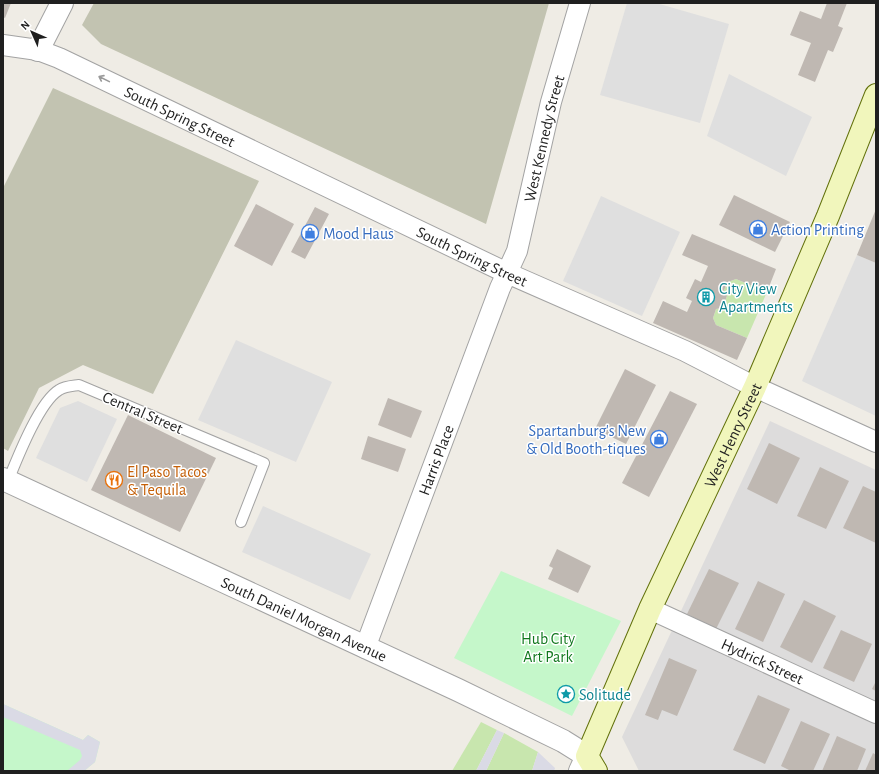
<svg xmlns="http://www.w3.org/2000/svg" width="879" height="774" font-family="'Alegreya Sans',sans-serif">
<rect width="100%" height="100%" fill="#efece5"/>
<polygon fill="#dddcdc" points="770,421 876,470 876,771 639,771 622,737"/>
<g fill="#c2c3b1">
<polygon points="94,3 549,3 486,224 101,44 82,25"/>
<polygon points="53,88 259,181 153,394 83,365 39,388 8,451 3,448 3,188"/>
</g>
<g fill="#c8e6ae">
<polygon points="736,279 767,292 747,338 716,325 713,318 716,309 722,308 727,296 723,292 728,282"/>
<polygon points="481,722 497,730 476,771 452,771"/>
<polygon points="504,733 538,752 532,771 486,771"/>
</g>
<g fill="#c5f7ca">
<polygon points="501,571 621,621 572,716 454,658"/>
<polygon points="3,704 83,740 88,735 100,742 95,762 84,771 3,771"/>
</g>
<g fill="#dfdfdf">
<polygon points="627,3 656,3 729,24 700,123 600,95"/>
<polygon points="729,74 812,117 786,176 707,136"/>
<polygon points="601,196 680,232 642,316 563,281"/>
<polygon points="857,255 876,263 876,416 802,381"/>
<polygon points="236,340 332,382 296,462 198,420"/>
<polygon points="78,401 117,419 87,482 36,458 60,408"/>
<polygon points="263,506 371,554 350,600 242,552"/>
</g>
<g fill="#dadae5">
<polygon points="3,704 83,740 88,735 100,742 95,762 84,771 67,771 80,760 82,756 80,750 3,717"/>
<polygon points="497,730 504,733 486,771 476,771"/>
<polygon points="538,752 555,768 554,771 532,771"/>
</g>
<g fill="#bfb8b2">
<polygon points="3,3 11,3 5,18 3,17"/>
<polygon points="827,3 847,3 838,26 843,28 833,52 828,50 815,82 798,75 811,43 790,35 800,11 821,19"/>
<polygon points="734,195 790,222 775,252 719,225"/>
<polygon points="256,204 294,224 272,266 234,246"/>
<polygon points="315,207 329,214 305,259 291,252"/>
<polygon points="876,209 876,263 857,255"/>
<polygon points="692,234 776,269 767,292 736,279 728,282 723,292 727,296 722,308 716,309 713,318 716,325 747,338 737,360 653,323 663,301 687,312 692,301 686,298 695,279 701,282 708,266 682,255"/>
<polygon points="625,369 656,385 626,444 595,429"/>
<polygon points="670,391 697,404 649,497 622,483"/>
<polygon points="388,398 422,411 411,438 378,425"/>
<polygon points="128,415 216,458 180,532 91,490"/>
<polygon points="368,436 406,449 398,472 361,459"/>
<polygon points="769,443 800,458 777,504 747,489"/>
<polygon points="820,467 849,481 826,529 797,516"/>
<polygon points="863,486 876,492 876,543 843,528"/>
<polygon points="557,549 591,566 578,593 548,579 553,568 549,566"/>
<polygon points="709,569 739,583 716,629 687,614"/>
<polygon points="758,581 785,594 763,642 735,629"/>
<polygon points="804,600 836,616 812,663 780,647"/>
<polygon points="841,630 872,644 854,682 823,668"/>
<polygon points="669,658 697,670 677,716 662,710 658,720 645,715"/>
<polygon points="876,681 876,691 872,689"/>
<polygon points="758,695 790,709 765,764 733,750"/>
<polygon points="801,721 830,734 813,771 791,771 781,766"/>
<polygon points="837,736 866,749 857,771 822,771"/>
<polygon points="873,753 876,755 876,771 865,771"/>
</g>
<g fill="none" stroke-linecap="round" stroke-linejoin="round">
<g stroke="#a3a3a3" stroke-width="12">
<path id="service" d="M8,481C17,459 39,402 59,390C65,386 72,386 79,385L264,463L241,522"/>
</g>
<g stroke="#a3a3a3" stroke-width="22">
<g id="minor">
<path id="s1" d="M3,45L38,50L59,58L507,273L685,351L755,387L876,442"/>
<path id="s2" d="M650,609L876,713"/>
<path id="s3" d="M365,648L500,288L517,251L551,102L580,3"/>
</g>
</g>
<g stroke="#a3a3a3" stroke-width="24">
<g id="tertiary">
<polyline points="38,50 62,3"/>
<path id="s4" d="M3,479L458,690L563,741L587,756L580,771"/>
</g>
</g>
<g stroke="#62710b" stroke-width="24">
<g id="secondary">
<path id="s5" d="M596,771L587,756L650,609L755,387L828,216L876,95"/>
</g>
</g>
<use href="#service" stroke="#fff" stroke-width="10"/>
<use href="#minor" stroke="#fff" stroke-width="20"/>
<use href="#tertiary" stroke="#fff" stroke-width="22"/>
<use href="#secondary" stroke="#f1f6bc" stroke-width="22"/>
</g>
<defs><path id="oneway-shaft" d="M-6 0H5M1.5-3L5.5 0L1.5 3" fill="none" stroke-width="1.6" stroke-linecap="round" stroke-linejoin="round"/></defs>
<use stroke="#9a9a9a" href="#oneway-shaft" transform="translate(104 79) rotate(-154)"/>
<defs>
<g id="shop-ring" transform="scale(0.9)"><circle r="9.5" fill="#fff" stroke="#3f7fe0" stroke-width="1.5"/><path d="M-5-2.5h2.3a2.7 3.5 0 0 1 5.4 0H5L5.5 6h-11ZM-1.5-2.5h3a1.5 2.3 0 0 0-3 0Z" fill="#3f7fe0"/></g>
<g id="building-ring" transform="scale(0.9)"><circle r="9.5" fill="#fff" stroke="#0f9aa8" stroke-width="1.5"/><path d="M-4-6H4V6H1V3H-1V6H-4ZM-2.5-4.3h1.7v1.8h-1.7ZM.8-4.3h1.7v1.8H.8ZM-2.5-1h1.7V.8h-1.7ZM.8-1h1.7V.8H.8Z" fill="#0f9aa8"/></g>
<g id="restaurant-ring" transform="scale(0.9)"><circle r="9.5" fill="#fff" stroke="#e8710a" stroke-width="1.5"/><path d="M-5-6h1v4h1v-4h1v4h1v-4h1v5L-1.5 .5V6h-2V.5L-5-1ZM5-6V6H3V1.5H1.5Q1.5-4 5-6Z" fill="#e8710a"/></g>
<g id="sight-ring" transform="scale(0.9)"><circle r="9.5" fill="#fff" stroke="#0f9aa8" stroke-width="1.5"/><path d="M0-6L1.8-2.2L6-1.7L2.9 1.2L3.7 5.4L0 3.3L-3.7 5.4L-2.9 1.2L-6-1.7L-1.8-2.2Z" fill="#0f9aa8"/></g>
</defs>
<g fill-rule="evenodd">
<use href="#shop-ring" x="758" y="229"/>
<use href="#shop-ring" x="310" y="233"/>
<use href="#building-ring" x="706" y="297"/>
<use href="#shop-ring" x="659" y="439"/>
<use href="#restaurant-ring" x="114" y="480"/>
<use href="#sight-ring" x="566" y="694"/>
</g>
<g text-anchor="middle" stroke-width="3" stroke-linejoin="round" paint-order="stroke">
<g font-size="16" fill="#1f1f1f" stroke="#fff">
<text dy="6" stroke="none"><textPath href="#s1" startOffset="192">South Spring Street</textPath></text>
<text dy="6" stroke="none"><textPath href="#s3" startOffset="541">West Kennedy Street</textPath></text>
<text dy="6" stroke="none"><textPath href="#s1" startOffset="516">South Spring Street</textPath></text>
<text transform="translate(143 412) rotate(23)" y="6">Central Street</text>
<text dy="6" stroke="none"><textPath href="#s5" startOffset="370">West Henry Street</textPath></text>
<text dy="6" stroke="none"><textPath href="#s3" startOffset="201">Harris Place</textPath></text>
<text dy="6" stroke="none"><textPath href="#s4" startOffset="332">South Daniel Morgan Avenue</textPath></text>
<text dy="6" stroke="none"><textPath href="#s2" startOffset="124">Hydrick Street</textPath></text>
</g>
<g font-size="16" fill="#366cbe" stroke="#fff" text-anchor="start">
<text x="771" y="235">Action Printing</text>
<text x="323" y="239">Mood Haus</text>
<text x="646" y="436" text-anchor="end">Spartanburg's New<tspan x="646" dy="18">&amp; Old Booth-tiques</tspan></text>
</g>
<g font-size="16" fill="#0d838f" stroke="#fff" text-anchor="start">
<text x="719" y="294">City View<tspan x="719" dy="18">Apartments</tspan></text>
<text x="579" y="700">Solitude</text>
</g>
<g font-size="16" fill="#c56008" stroke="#fff" text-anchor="start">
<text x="127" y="477">El Paso Tacos<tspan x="127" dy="18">&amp; Tequila</tspan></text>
</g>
<g font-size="16" fill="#11781e" stroke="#fff">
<text x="548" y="644">Hub City<tspan x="548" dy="18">Art Park</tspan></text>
</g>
</g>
<rect width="879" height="774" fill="none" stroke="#1f1f1f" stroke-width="8"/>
<g transform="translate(32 32) rotate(315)" stroke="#ffffff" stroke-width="3" paint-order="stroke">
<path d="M0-3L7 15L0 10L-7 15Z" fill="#1f1f1f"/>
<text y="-6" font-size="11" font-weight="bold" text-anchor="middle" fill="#1f1f1f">N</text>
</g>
</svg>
